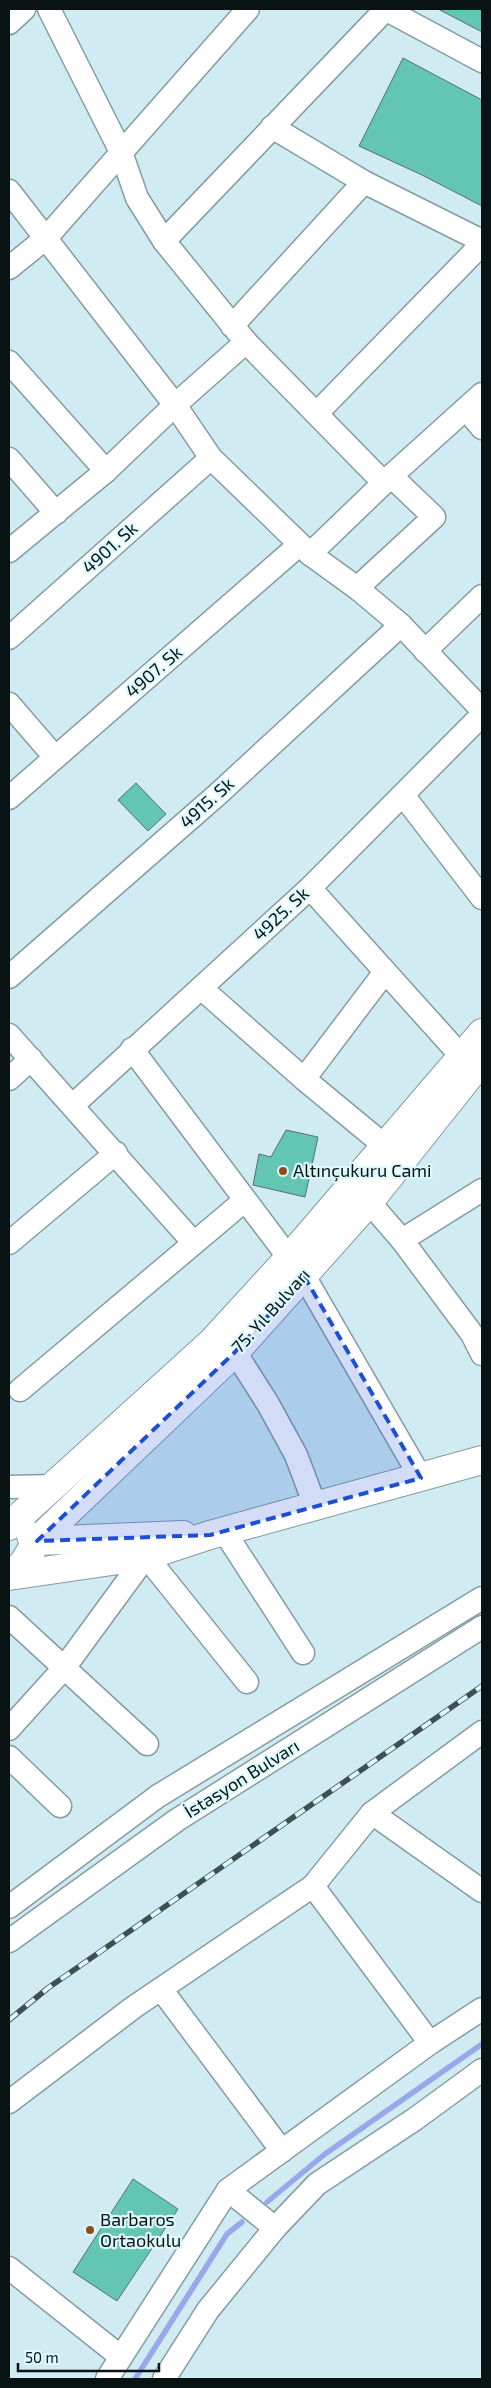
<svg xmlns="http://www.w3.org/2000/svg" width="491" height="2388" font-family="'Exo 2',sans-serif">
<rect width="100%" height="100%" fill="#d0ebf1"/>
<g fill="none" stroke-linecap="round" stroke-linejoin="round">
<g stroke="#98a8ea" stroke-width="5.5">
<polyline points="267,2202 325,2154 482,2044"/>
<polyline points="135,2379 227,2234 242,2222"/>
</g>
</g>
<g fill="#63c6b2" stroke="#58706b">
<polygon points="438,9 482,9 482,32"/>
<polygon points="403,58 482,100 482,206 422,175 359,146"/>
<polygon points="136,783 166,814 148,831 118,800"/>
<polygon points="286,1130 318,1137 305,1197 253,1185 259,1154 271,1157"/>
<polygon points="133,2179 178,2209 117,2301 73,2272"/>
</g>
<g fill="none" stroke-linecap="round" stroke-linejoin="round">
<g stroke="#839da2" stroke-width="25">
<g id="minor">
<polyline points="49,9 121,152 137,198 164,241 246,342 384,483"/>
<polyline points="385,9 482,61"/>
<polyline points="9,23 24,9"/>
<polyline points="272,127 364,182 482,241"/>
<polyline points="9,191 175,405 211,458 310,554 357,588 401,625 482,710"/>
<polyline points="164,241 386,9"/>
<polyline points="9,268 46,238 248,9"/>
<polyline points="232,326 364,182"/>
<polyline points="9,362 106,471"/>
<polyline points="466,409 482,428"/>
<polyline points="317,413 482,244"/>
<polyline points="9,459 56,513"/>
<polyline points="9,551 106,471 175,405 246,342"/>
<polyline points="310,554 391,476 482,394"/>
<polyline points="357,588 434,517 391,476"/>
<polyline points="9,638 211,458"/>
<polyline points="425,651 482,596"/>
<polyline points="9,704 54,756"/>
<polyline points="403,795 482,898"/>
<polyline points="9,798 299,545"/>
<polyline points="310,888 462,1057"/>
<polyline points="9,977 218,794 401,625"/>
<polyline points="201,988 304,1079 385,1146"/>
<polyline points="9,1035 193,1242"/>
<polyline points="132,1049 289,1258"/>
<polyline points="9,1079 31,1059"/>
<polyline points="304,1079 385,972"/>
<polyline points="73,1105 310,888 482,715"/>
<polyline points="369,1202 402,1240 472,1334 482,1354"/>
<polyline points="402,1240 482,1190"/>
<polyline points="9,1243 116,1153"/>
<polyline points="304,1276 421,1478"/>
<polyline points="235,1352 268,1404 296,1455 316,1508"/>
<polyline points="20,1390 244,1201"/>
<polyline points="9,1487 56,1486"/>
<polyline points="224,1531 303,1653"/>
<polyline points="9,1617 147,1744"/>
<polyline points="9,1729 64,1668 146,1556 247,1682"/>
<polyline points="9,1757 60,1806"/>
<polyline points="372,1813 482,1891"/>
<polyline points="313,1886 430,2043"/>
<polyline points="9,1907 158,1796 482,1598"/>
<polyline points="9,1941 177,1820 482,1627"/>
<polyline points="161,1989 282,2151"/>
<polyline points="9,2102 134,2007 313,1886 372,1813 482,1732"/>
<polyline points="228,2190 275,2228"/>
<polyline points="9,2268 121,2357"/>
<polyline points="107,2379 228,2190 430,2043 482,2009"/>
<polyline points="164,2379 208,2310 275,2228 317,2184 415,2119 482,2070"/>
</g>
</g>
<g stroke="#839da2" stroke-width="30">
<g id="major">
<polyline points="9,1526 213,1341 289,1258 482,1033"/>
<polyline points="31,1536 37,1541 183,1535"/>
<polyline points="12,1575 24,1562 37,1541 235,1352 369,1202 482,1060"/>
<polyline points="9,1576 146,1556 210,1535 482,1460"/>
</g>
</g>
<use href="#minor" stroke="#fff" stroke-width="22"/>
<use href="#major" stroke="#fff" stroke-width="28"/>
<g stroke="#404f51" stroke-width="5.5">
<polyline id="rail" points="9,2020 48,1988 482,1686"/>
</g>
<use href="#rail" stroke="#ddf9fe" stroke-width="4" stroke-dasharray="11" stroke-linecap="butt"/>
</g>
<path fill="#1d4ed8" fill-opacity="0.2" stroke="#1d4ed8" stroke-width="4" stroke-dasharray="10 6" stroke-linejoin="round" d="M304,1276L421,1478L210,1535L37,1541L235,1352Z"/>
<g fill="#8e4c1b" stroke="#ddf9fe" stroke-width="2">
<circle cx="283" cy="1171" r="5"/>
<circle cx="90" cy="2230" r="5"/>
</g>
<g text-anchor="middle" stroke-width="4.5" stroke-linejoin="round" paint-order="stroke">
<g font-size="18" fill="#091314" stroke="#ddf9fe">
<text transform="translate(110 548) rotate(-42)" y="6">4901. Sk</text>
<text transform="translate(154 672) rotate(-41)" y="6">4907. Sk</text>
<text transform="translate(207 803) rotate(-42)" y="6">4915. Sk</text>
<text transform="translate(281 914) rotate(-43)" y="6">4925. Sk</text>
<text transform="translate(271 1311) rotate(-48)" y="6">75. Yıl Bulvarı</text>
<text transform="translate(242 1779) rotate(-32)" y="6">İstasyon Bulvarı</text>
</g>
<g font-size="18" fill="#091314" stroke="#ddf9fe" text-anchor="start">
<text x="293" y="1177">Altınçukuru Cami</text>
<text x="100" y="2226">Barbaros<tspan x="100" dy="21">Ortaokulu</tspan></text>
</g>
</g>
<rect width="491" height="2388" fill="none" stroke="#091314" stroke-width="20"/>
<path d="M18 2363v8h141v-8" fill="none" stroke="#091314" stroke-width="2.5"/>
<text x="25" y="2363" font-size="15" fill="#091314" stroke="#ddf9fe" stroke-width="4" paint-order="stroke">50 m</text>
</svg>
